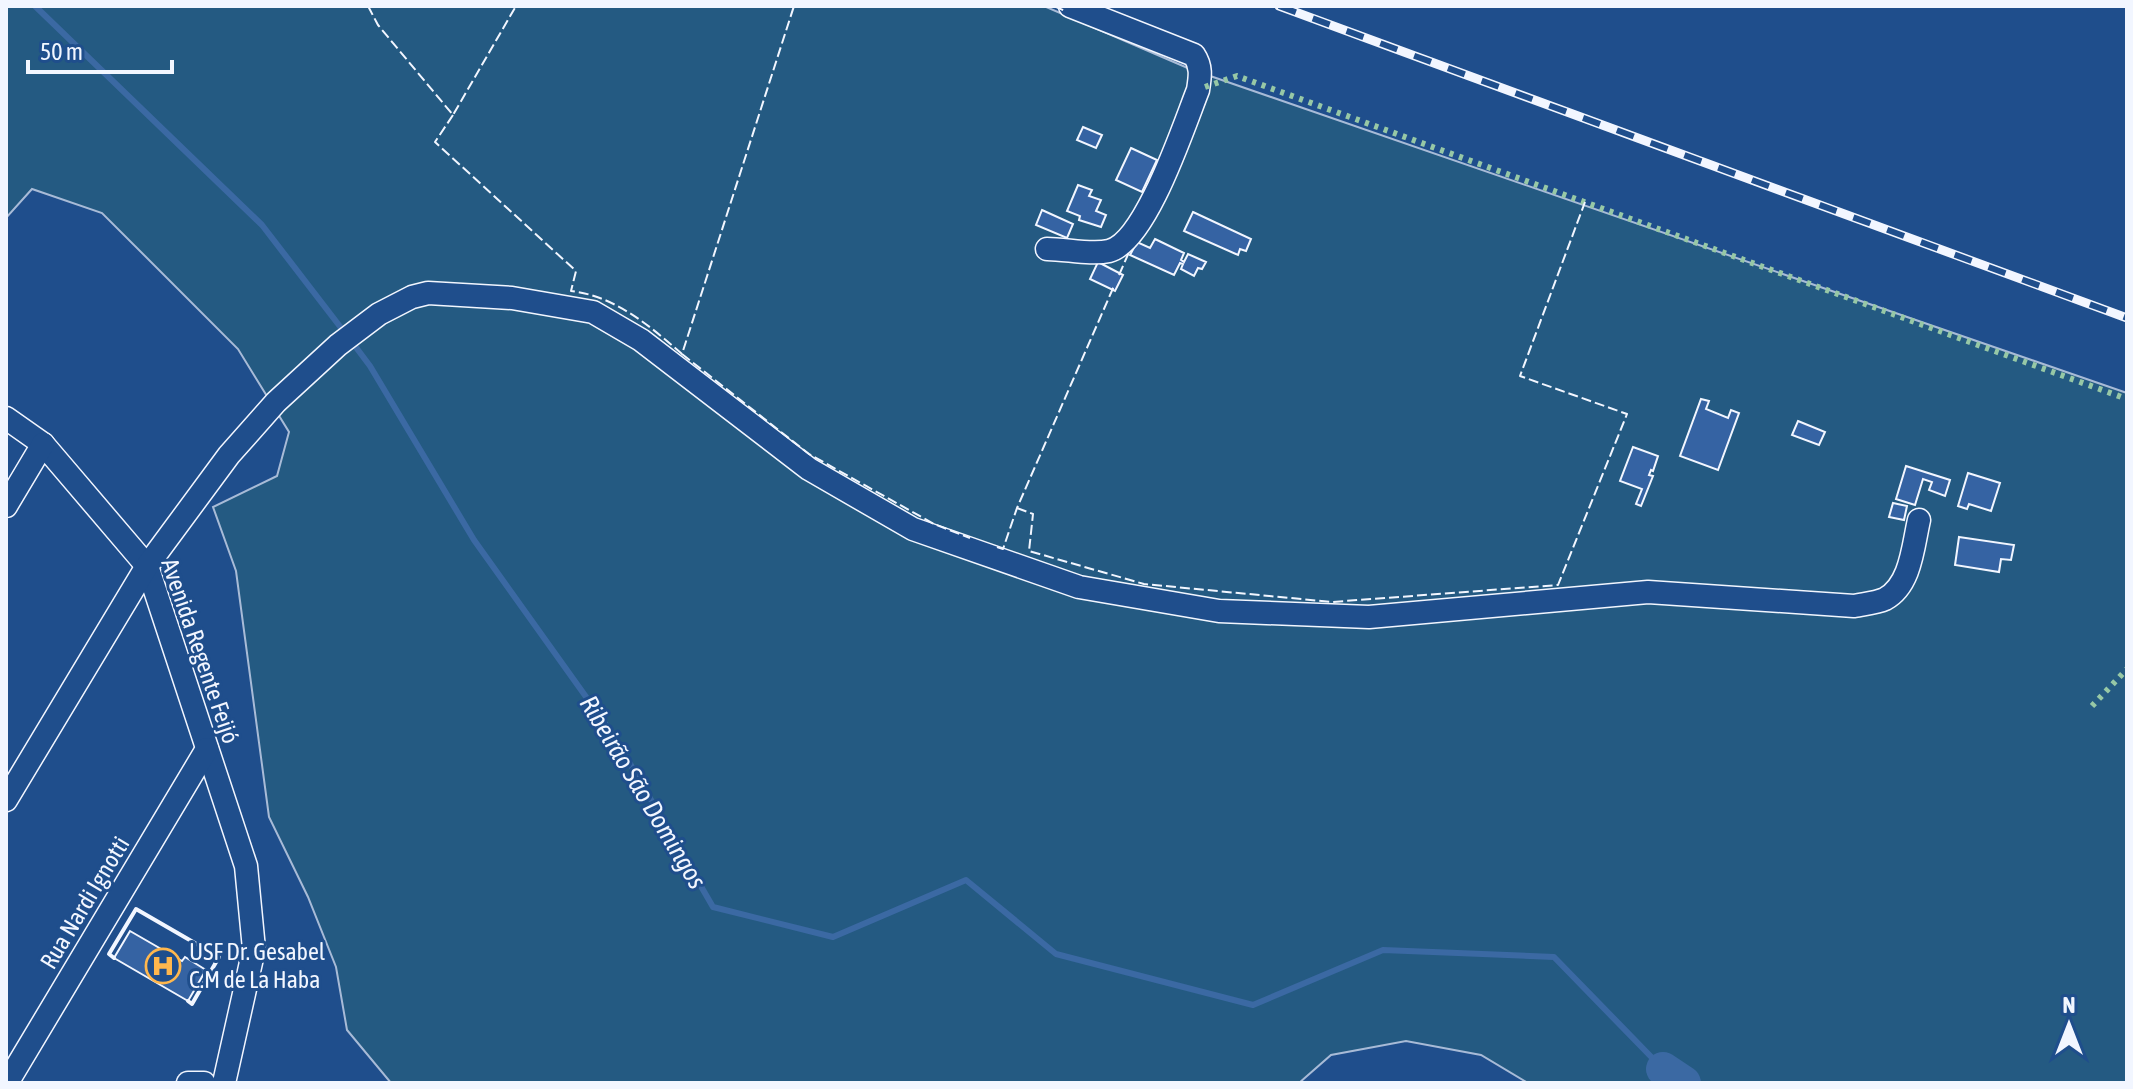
<svg xmlns="http://www.w3.org/2000/svg" width="2133" height="1089" font-family="'Asap Condensed',sans-serif">
<rect width="100%" height="100%" fill="#1f4e8c"/>
<polygon fill="#245a82" stroke="#a8bbd7" stroke-width="2" points="6,6 1044,6 1190,69 2127,393 2127,1083 1528,1083 1481,1055 1406,1041 1331,1055 1299,1083 391,1083 347,1030 336,967 308,897 269,817 236,571 213,507 277,476 289,432 238,349 102,213 32,189 6,218"/>
<g fill="none" stroke-linecap="round" stroke-linejoin="round">
<g stroke="#3b69a3" stroke-width="6">
<polyline points="35,6 262,225 345,333"/>
<polyline points="352,342 370,366 474,540 614,736 713,907 833,937 966,880 1056,954 1253,1005 1383,950 1554,957 1663,1069"/>
</g>
<polyline stroke="#3b69a3" stroke-width="34" points="1663,1069 1684,1083"/>
</g>
<g fill="#3563a3" stroke="#f2f6ff" stroke-width="2">
<polygon points="1083,127 1102,135 1096,148 1077,140"/>
<polygon points="1131,148 1157,160 1142,192 1116,180"/>
<polygon points="1078,185 1092,190 1089,196 1101,200 1096,211 1106,215 1101,227 1079,220 1080,216 1067,211"/>
<polygon points="1042,210 1073,224 1067,238 1036,225"/>
<polygon points="1193,212 1251,239 1246,251 1240,249 1238,255 1184,231"/>
<polygon points="1155,239 1184,253 1181,260 1184,262 1188,254 1206,262 1202,269 1198,268 1194,276 1181,269 1183,264 1180,263 1174,275 1130,255 1137,242 1150,248"/>
<polygon points="1098,262 1123,275 1115,291 1090,279"/>
<polygon points="1701,399 1709,401 1706,409 1728,418 1731,410 1739,413 1718,470 1680,456"/>
<polygon points="1798,421 1825,432 1819,445 1792,435"/>
<polygon points="1633,447 1658,456 1653,471 1651,470 1649,475 1653,476 1641,506 1636,504 1642,489 1620,481"/>
<polygon points="1906,466 1950,480 1945,496 1929,490 1932,482 1923,479 1915,505 1896,499"/>
<polygon points="1968,473 2000,483 1991,511 1969,504 1967,509 1958,506"/>
<polygon points="1893,503 1907,506 1904,520 1889,517"/>
<polygon points="1959,537 2014,545 2011,560 2001,559 1999,572 1955,565"/>
<polygon points="130,931 182,961 185,957 206,970 188,1001 114,958"/>
</g>
<g fill="none" stroke-linecap="round" stroke-linejoin="round">
<g stroke="#f2f6ff" stroke-width="25">
<g id="minor">
<path d="M1047,249C1066,249 1091,255 1109,251C1146,242 1184,125 1198,90C1200,77 1202,67 1194,55L1070,6"/>
<polyline points="6,418 43,444 147,566 246,866 254,949 224,1083"/>
<polyline points="6,506 43,444"/>
<path d="M6,800L147,566L229,455L276,402L338,345L379,314L412,297L428,293L512,298L593,312L641,340L809,469L913,529L1079,587L1219,611L1369,617L1648,592L1854,606C1863,604 1876,603 1885,599C1911,585 1913,546 1919,520"/>
<polyline points="7,1083 207,749"/>
<polyline points="188,1083 204,1083"/>
</g>
</g>
<use href="#minor" stroke="#1f4e8c" stroke-width="22"/>
<g stroke="#f2f6ff" stroke-width="9">
<polyline id="rail" points="1279,6 2127,318"/>
</g>
<use href="#rail" stroke="#1f4e8c" stroke-width="6" stroke-dasharray="18" stroke-linecap="butt"/>
<g stroke="#97c8a6" stroke-width="6" stroke-dasharray="4 6" stroke-linecap="butt">
<polyline points="1205,87 1237,76 2127,399"/>
<polyline points="2092,706 2127,669"/>
</g>
<g stroke="#f2f6ff" stroke-width="2" stroke-dasharray="10 4" stroke-linecap="butt">
<polyline points="368,6 378,25 453,115 516,6"/>
<polyline points="1054,6 1065,11"/>
<path d="M453,115L435,142L576,271L571,291C615,296 650,326 682,354L794,6"/>
<polyline points="1119,275 1130,250"/>
<polyline points="682,354 809,454 934,524 970,538"/>
<polyline points="1017,508 1033,514 1029,551 1144,584 1332,602 1558,585 1627,414 1520,376 1585,202"/>
<polyline points="997,547 1003,549 1017,508 1114,286"/>
</g>
<polyline stroke="#f2f6ff" stroke-width="4" points="114,958 109,954 136,909 219,957 192,1004 188,1001"/>
</g>
<defs>
<g id="hospital-ring" transform="scale(1.8)"><circle r="9.5" fill="#1f4e8c" stroke="#ffb74d" stroke-width="1.5"/><path d="M-5-5h3v3.5h4V-5h3V5h-3V1.5h-4V5h-3Z" fill="#ffb74d"/></g>
</defs>
<g fill-rule="evenodd">
<use href="#hospital-ring" x="163" y="966"/>
</g>
<g text-anchor="middle" stroke-width="6" stroke-linejoin="round" paint-order="stroke">
<g font-size="24" fill="#f2f6ff" stroke="#1f4e8c">
<text transform="translate(200 651) rotate(71)" y="8">Avenida Regente Feijó</text>
<text transform="translate(85 903) rotate(-59)" y="8">Rua Nardi Ignotti</text>
</g>
<g font-size="24" fill="#f2f6ff" stroke="#1f4e8c" text-anchor="start">
<text x="189" y="960">USF Dr. Gesabel<tspan x="189" dy="28">C.M de La Haba</tspan></text>
</g>
<g font-size="26" font-style="italic" fill="#f2f6ff" stroke="#1f4e8c">
<text transform="translate(643 792) rotate(59)" y="9">Ribeirão São Domingos</text>
</g>
</g>
<rect width="2133" height="1089" fill="none" stroke="#f2f6ff" stroke-width="16"/>
<g transform="translate(2069 1025)" stroke="#1f4e8c" stroke-width="6" paint-order="stroke">
<path d="M0-6L14 30L0 20L-14 30Z" fill="#f2f6ff"/>
<text y="-12" font-size="22" font-weight="bold" text-anchor="middle" fill="#f2f6ff">N</text>
</g>
<path d="M28 60v12h144v-12" fill="none" stroke="#f2f6ff" stroke-width="4"/>
<text x="40" y="60" font-size="24" fill="#f2f6ff" stroke="#1f4e8c" stroke-width="6" paint-order="stroke">50 m</text>
</svg>
